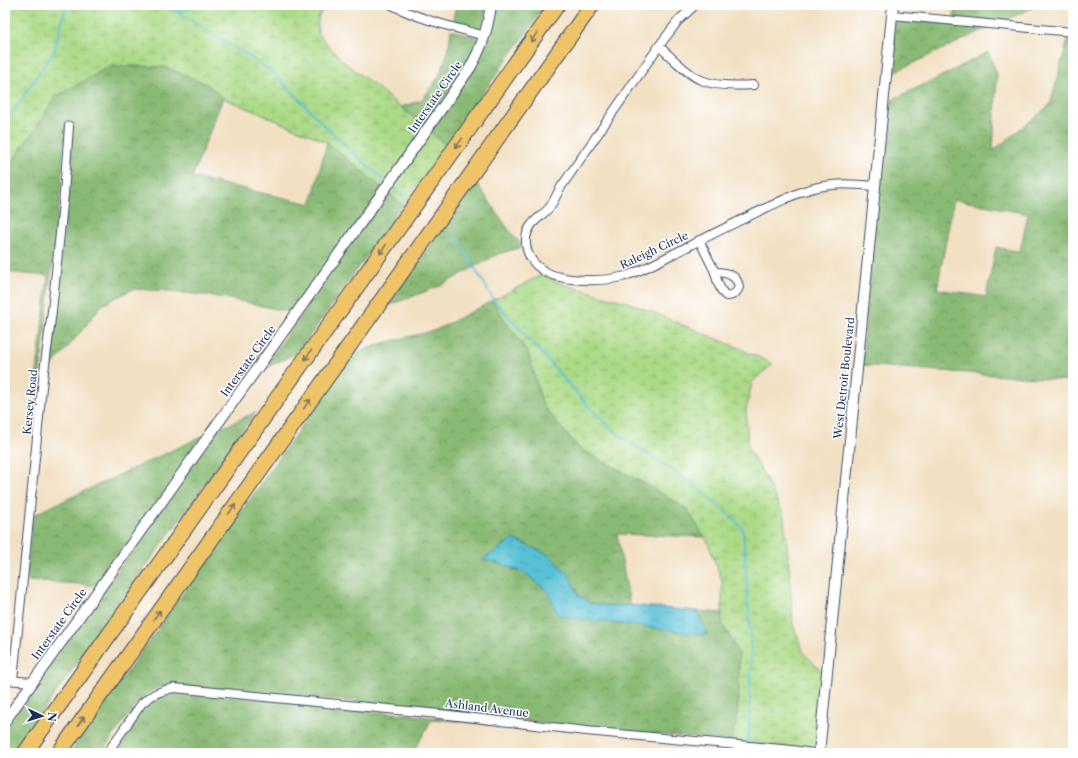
<svg xmlns="http://www.w3.org/2000/svg" width="1078" height="758" font-family="'Libre Caslon Text',serif">
<defs>
<pattern id="forest-crowns" width="20" height="18" patternUnits="userSpaceOnUse"><rect width="20" height="18" fill="#89ba74"/><path d="M2 6a3 3 0 1 1 6 0M12 15a3 3 0 1 1 6 0" fill="none" stroke="#6f9862"/></pattern>
<pattern id="wetland-marsh" width="20" height="14" patternUnits="userSpaceOnUse"><rect width="20" height="14" fill="#acda87"/><path d="M1 5h8M5 5V1M11 12h8M15 12V8" fill="none" stroke="#93bb77"/></pattern>
<pattern id="water-ripples" width="26" height="14" patternUnits="userSpaceOnUse"><rect width="26" height="14" fill="#59c1d6"/><path d="M2 4q2-2 4 0t4 0M15 11q2-2 4 0t4 0" fill="none" stroke="#499db1"/></pattern>
</defs>
<rect width="100%" height="100%" fill="#fff"/>
<filter id="ink" filterUnits="userSpaceOnUse"><feTurbulence type="fractalNoise" baseFrequency=".025" numOctaves="2"/><feDisplacementMap in="SourceGraphic" scale="8" xChannelSelector="R" yChannelSelector="G"/><feConvolveMatrix kernelMatrix="1 2 1 2 8 2 1 2 1" color-interpolation-filters="sRGB"/></filter>
<filter id="wash" filterUnits="userSpaceOnUse"><feTurbulence type="fractalNoise" baseFrequency=".012" numOctaves="4" result="noise"/><feDisplacementMap in="SourceGraphic" scale="16" xChannelSelector="R" yChannelSelector="G"/><feGaussianBlur stdDeviation="0.9" result="paint"/><feColorMatrix in="noise" values="0 0 0 0 0 0 0 0 0 0 0 0 0 0 0 0 0 1.4 0 .05"/><feComposite in="paint" operator="in"/></filter>
<g filter="url(#wash)">
<rect width="100%" height="100%" fill="#f2e0c3"/>
<g fill="url(#forest-crowns)" stroke="#527469" fill-rule="evenodd">
<polygon points="456,5 487,5 482,31 452,23"/>
<polygon points="495,5 546,5 446,145 430,132 474,70"/>
<polygon points="955,5 1038,5 1002,22 954,17"/>
<polygon points="896,18 990,27 890,74"/>
<polygon points="451,30 480,38 473,56 425,127 401,107 422,100 439,76 448,52"/>
<path d="M1069,35H1073V381L861,365L887,107L895,98L934,80L988,52L997,74L993,151L1050,105ZM954,199L1028,214L1020,252L996,247L986,297L937,289Z"/>
<polygon points="111,65 165,67 207,84 223,98 192,177 311,204 327,142 382,188 248,376 243,379 289,312 226,298 170,291 133,289 102,305 75,339 48,370 68,195 73,123 66,122 60,194 40,376 36,379 48,276 5,272 5,171 37,126 55,97"/>
<polygon points="476,182 511,233 522,245 522,247 498,254 440,286 387,306"/>
<polygon points="388,193 403,205 298,352 262,370"/>
<path d="M492,301L529,355L543,406L580,449L637,479L687,509L704,537L617,534L630,605C613,606 591,609 579,595C574,590 572,581 569,575L483,560L498,563L527,574L548,592L707,634L697,611L722,613V623L739,653V699L736,722L731,741L587,728L449,712L310,697L174,685C168,686 159,686 153,690C136,700 114,735 102,753H70L353,354L380,344L436,330Z"/>
<polygon points="256,412 13,753 5,753 5,728 219,429"/>
<polygon points="205,435 97,586 80,584 29,581 27,574 33,515"/>
<path d="M174,691L309,704L502,725L432,719L413,753H111L145,705C155,696 162,695 174,691Z"/>
</g>
<g fill="url(#wetland-marsh)" stroke="#648472">
<polygon points="5,5 327,5 318,17 318,34 344,62 375,86 425,127 382,188 327,142 223,98 207,84 165,67 112,65 55,97 37,126 5,171"/>
<polygon points="430,132 446,145 403,205 388,193"/>
<polygon points="543,274 553,279 555,282 630,303 739,348 773,364 752,382 746,411 748,448 765,477 784,516 788,556 793,625 804,654 823,672 816,750 731,741 736,722 739,699 739,653 722,623 722,581 708,543 687,509 637,479 580,449 543,406 529,355 492,301"/>
<polygon points="730,748 765,751 765,753 730,753"/>
</g>
<polygon fill="url(#water-ripples)" stroke="#3a789a" points="513,539 549,555 569,575 578,595 590,603 611,606 630,605 697,611 707,635 559,616 548,592 527,574 498,563 482,560"/>
<g fill="none" stroke-linecap="round" stroke-linejoin="round">
<g stroke="#59c1d6" stroke-width="2">
<polyline points="158,5 179,12 273,72 324,125 349,149 386,182"/>
<polyline points="179,12 197,5"/>
<polyline points="5,124 54,51 66,5"/>
<polyline points="391,186 404,197"/>
<polyline points="456,237 495,302 529,339 590,408 620,436 691,482 735,520 743,529 750,630 751,662 749,729 747,743"/>
<polyline points="746,753 747,748"/>
</g>
</g>
</g>
<g filter="url(#ink)">
<g fill="none" stroke-linecap="round" stroke-linejoin="round">
<g stroke="#3b4a6d" stroke-width="10">
<g id="minor">
<path d="M392,5C421,20 453,27 485,36"/>
<path d="M695,5L678,21L659,46L561,187C557,193 554,202 549,208C540,218 528,223 526,238C525,251 531,262 541,269C558,282 601,282 621,277C638,273 657,262 673,254C705,238 736,222 768,207C780,202 792,195 804,191C828,182 851,184 875,186"/>
<polyline points="892,15 1073,32"/>
<path d="M659,46C670,56 688,75 701,80C715,86 739,86 754,85"/>
<polyline points="699,240 715,272"/>
<path d="M715,272C726,272 737,275 739,287C737,293 733,296 726,296C719,289 717,281 715,272Z"/>
<polyline points="5,680 33,682"/>
<polyline points="13,680 42,387 52,311 64,194 69,126"/>
<path d="M107,753L142,703C152,694 161,690 174,688L449,715L586,731L792,750L813,753"/>
</g>
</g>
<g stroke="#3b4a6d" stroke-width="12">
<g id="tertiary">
<path d="M5,721C160,503 317,287 470,68C482,48 488,28 491,5"/>
<polyline points="819,753 893,5"/>
</g>
</g>
<g stroke="#3b4a6d" stroke-width="17">
<g id="motorway">
<polyline points="25,753 557,5"/>
<polyline points="59,753 592,5"/>
</g>
</g>
<use href="#minor" stroke="#fff" stroke-width="8"/>
<use href="#tertiary" stroke="#fff" stroke-width="10"/>
<use href="#motorway" stroke="#efc469" stroke-width="15"/>
</g>
<defs><path id="oneway-shaft" d="M-6 0H5M1.5-3L5.5 0L1.5 3" fill="none" stroke-width="1.6" stroke-linecap="round" stroke-linejoin="round"/></defs>
<g stroke="#7a7263">
<use href="#oneway-shaft" transform="translate(534 37) rotate(125)"/>
<use href="#oneway-shaft" transform="translate(459 143) rotate(125)"/>
<use href="#oneway-shaft" transform="translate(383 249) rotate(125)"/>
<use href="#oneway-shaft" transform="translate(308 355) rotate(125)"/>
<use href="#oneway-shaft" transform="translate(307 404) rotate(-55)"/>
<use href="#oneway-shaft" transform="translate(232 509) rotate(-55)"/>
<use href="#oneway-shaft" transform="translate(157 615) rotate(-55)"/>
<use href="#oneway-shaft" transform="translate(81 721) rotate(-55)"/>
</g>
</g>
<g text-anchor="middle" stroke-width="3" stroke-linejoin="round" paint-order="stroke">
<g font-size="11" fill="#1b2f5e" stroke="#fff">
<text transform="translate(435 97) rotate(-55)" y="4">Interstate Circle</text>
<text transform="translate(654 250) rotate(-25)" y="4">Raleigh Circle</text>
<text transform="translate(248 361) rotate(-54)" y="4">Interstate Circle</text>
<text transform="translate(844 378) rotate(-84)" y="4">West Detroit Boulevard</text>
<text transform="translate(30 402) rotate(-84)" y="4">Kersey Road</text>
<text transform="translate(59 624) rotate(-54)" y="4">Interstate Circle</text>
<text transform="translate(487 708) rotate(7)" y="4">Ashland Avenue</text>
</g>
</g>
<rect width="1078" height="758" fill="none" stroke="#fff" stroke-width="20"/>
<g transform="translate(42 716) rotate(94)" stroke="#ffffff" stroke-width="3" paint-order="stroke">
<path d="M0-3L7 15L0 10L-7 15Z" fill="#1b2f5e"/>
<text y="-6" font-size="11" font-weight="bold" text-anchor="middle" fill="#1b2f5e">N</text>
</g>
</svg>
